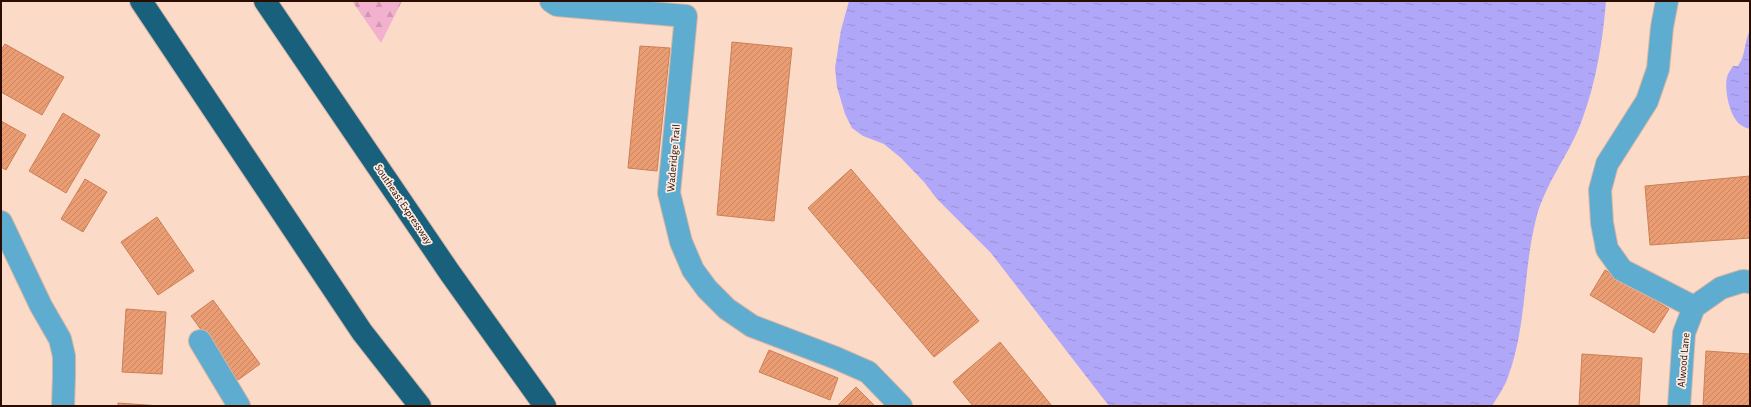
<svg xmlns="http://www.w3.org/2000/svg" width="1751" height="407" font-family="'Alegreya Sans',sans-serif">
<defs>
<pattern id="forest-firs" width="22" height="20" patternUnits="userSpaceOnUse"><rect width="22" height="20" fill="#f3b1d0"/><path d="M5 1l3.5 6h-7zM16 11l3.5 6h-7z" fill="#d097b1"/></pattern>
<pattern id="water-ripples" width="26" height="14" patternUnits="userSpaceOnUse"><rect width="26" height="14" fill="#b1a7f8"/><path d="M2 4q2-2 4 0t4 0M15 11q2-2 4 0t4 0" fill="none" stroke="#988fd3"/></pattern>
<pattern id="building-hatch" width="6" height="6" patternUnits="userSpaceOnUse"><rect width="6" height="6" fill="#ea9c72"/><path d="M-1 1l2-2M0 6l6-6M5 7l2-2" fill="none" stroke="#c98561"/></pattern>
</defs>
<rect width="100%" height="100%" fill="#fbdac8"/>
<polygon fill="url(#forest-firs)" points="352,1 402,1 381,43"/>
<g fill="url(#water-ripples)">
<path d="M849,1H1606C1603,40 1596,83 1582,120C1570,154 1545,183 1536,219C1523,270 1527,324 1509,374C1506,385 1498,396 1492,406H1109L991,253L937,199L924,182L901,158L884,144L863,136L852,128L845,114L837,87L835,68L841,30Z"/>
<path d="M1750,30V129C1747,128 1743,127 1741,125C1730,118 1724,90 1727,77C1728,73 1731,69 1733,66H1738C1746,55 1744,42 1750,30Z"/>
</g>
<g fill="url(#building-hatch)" stroke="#cb8056">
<polygon points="732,42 792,48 774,221 717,215"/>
<polygon points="5,44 64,77 42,115 1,92 1,50"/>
<polygon points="640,46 670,48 657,171 628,168"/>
<polygon points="63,113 100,135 66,193 29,171"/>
<polygon points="1,121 26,135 6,170 1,167"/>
<polygon points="851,169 979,321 934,357 808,208"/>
<polygon points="1750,176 1750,238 1650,245 1645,186"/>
<polygon points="85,179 107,192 83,232 61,219"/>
<polygon points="157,217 194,271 158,295 121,242"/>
<polygon points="1605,270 1669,309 1654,333 1590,295"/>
<polygon points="213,300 260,364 238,380 191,316"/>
<polygon points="126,309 166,312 162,374 122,372"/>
<polygon points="1000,342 1052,406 973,406 953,382"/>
<polygon points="769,350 838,378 830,400 759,372"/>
<polygon points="1706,351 1750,354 1750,406 1703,406"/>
<polygon points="1582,354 1642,358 1639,406 1579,406"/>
<polygon points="856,387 875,406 838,405"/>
<polygon points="118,403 161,406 118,406"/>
</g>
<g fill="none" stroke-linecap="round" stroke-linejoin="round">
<g stroke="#d5b5a4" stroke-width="24">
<g id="minor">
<polyline points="551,1 557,5 686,16 669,193 681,242 693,270 707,289 727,309 752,326 836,358 868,372 901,406"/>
<polyline points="1667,1 1662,27 1658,69 1647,101 1607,164 1600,190 1602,223 1607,249 1622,270 1694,307"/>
<polyline points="1,222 41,306 60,339 64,356 64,376 63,406"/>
<polyline points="200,341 239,406"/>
<polyline points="1679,406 1684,333 1694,307 1721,288 1743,281 1750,282"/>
</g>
</g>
<g stroke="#d5b5a4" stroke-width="24">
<g id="highway">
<polyline points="141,1 362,332 420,406"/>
<polyline points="265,1 450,273 545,406"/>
</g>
</g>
<use href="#minor" stroke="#5eaccf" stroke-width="22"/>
<use href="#highway" stroke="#18607c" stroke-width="22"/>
</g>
<g text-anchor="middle" stroke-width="3.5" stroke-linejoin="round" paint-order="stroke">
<g font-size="11" fill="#290d00" stroke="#fcebe2">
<text transform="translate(673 158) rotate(-85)" y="4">Waderidge Trail</text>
<text transform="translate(404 204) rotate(56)" y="4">Southeast Expressway</text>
<text transform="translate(1683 360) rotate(-85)" y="4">Alwood Lane</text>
</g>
</g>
<rect width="1751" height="407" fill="none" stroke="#290d00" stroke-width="4"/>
</svg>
